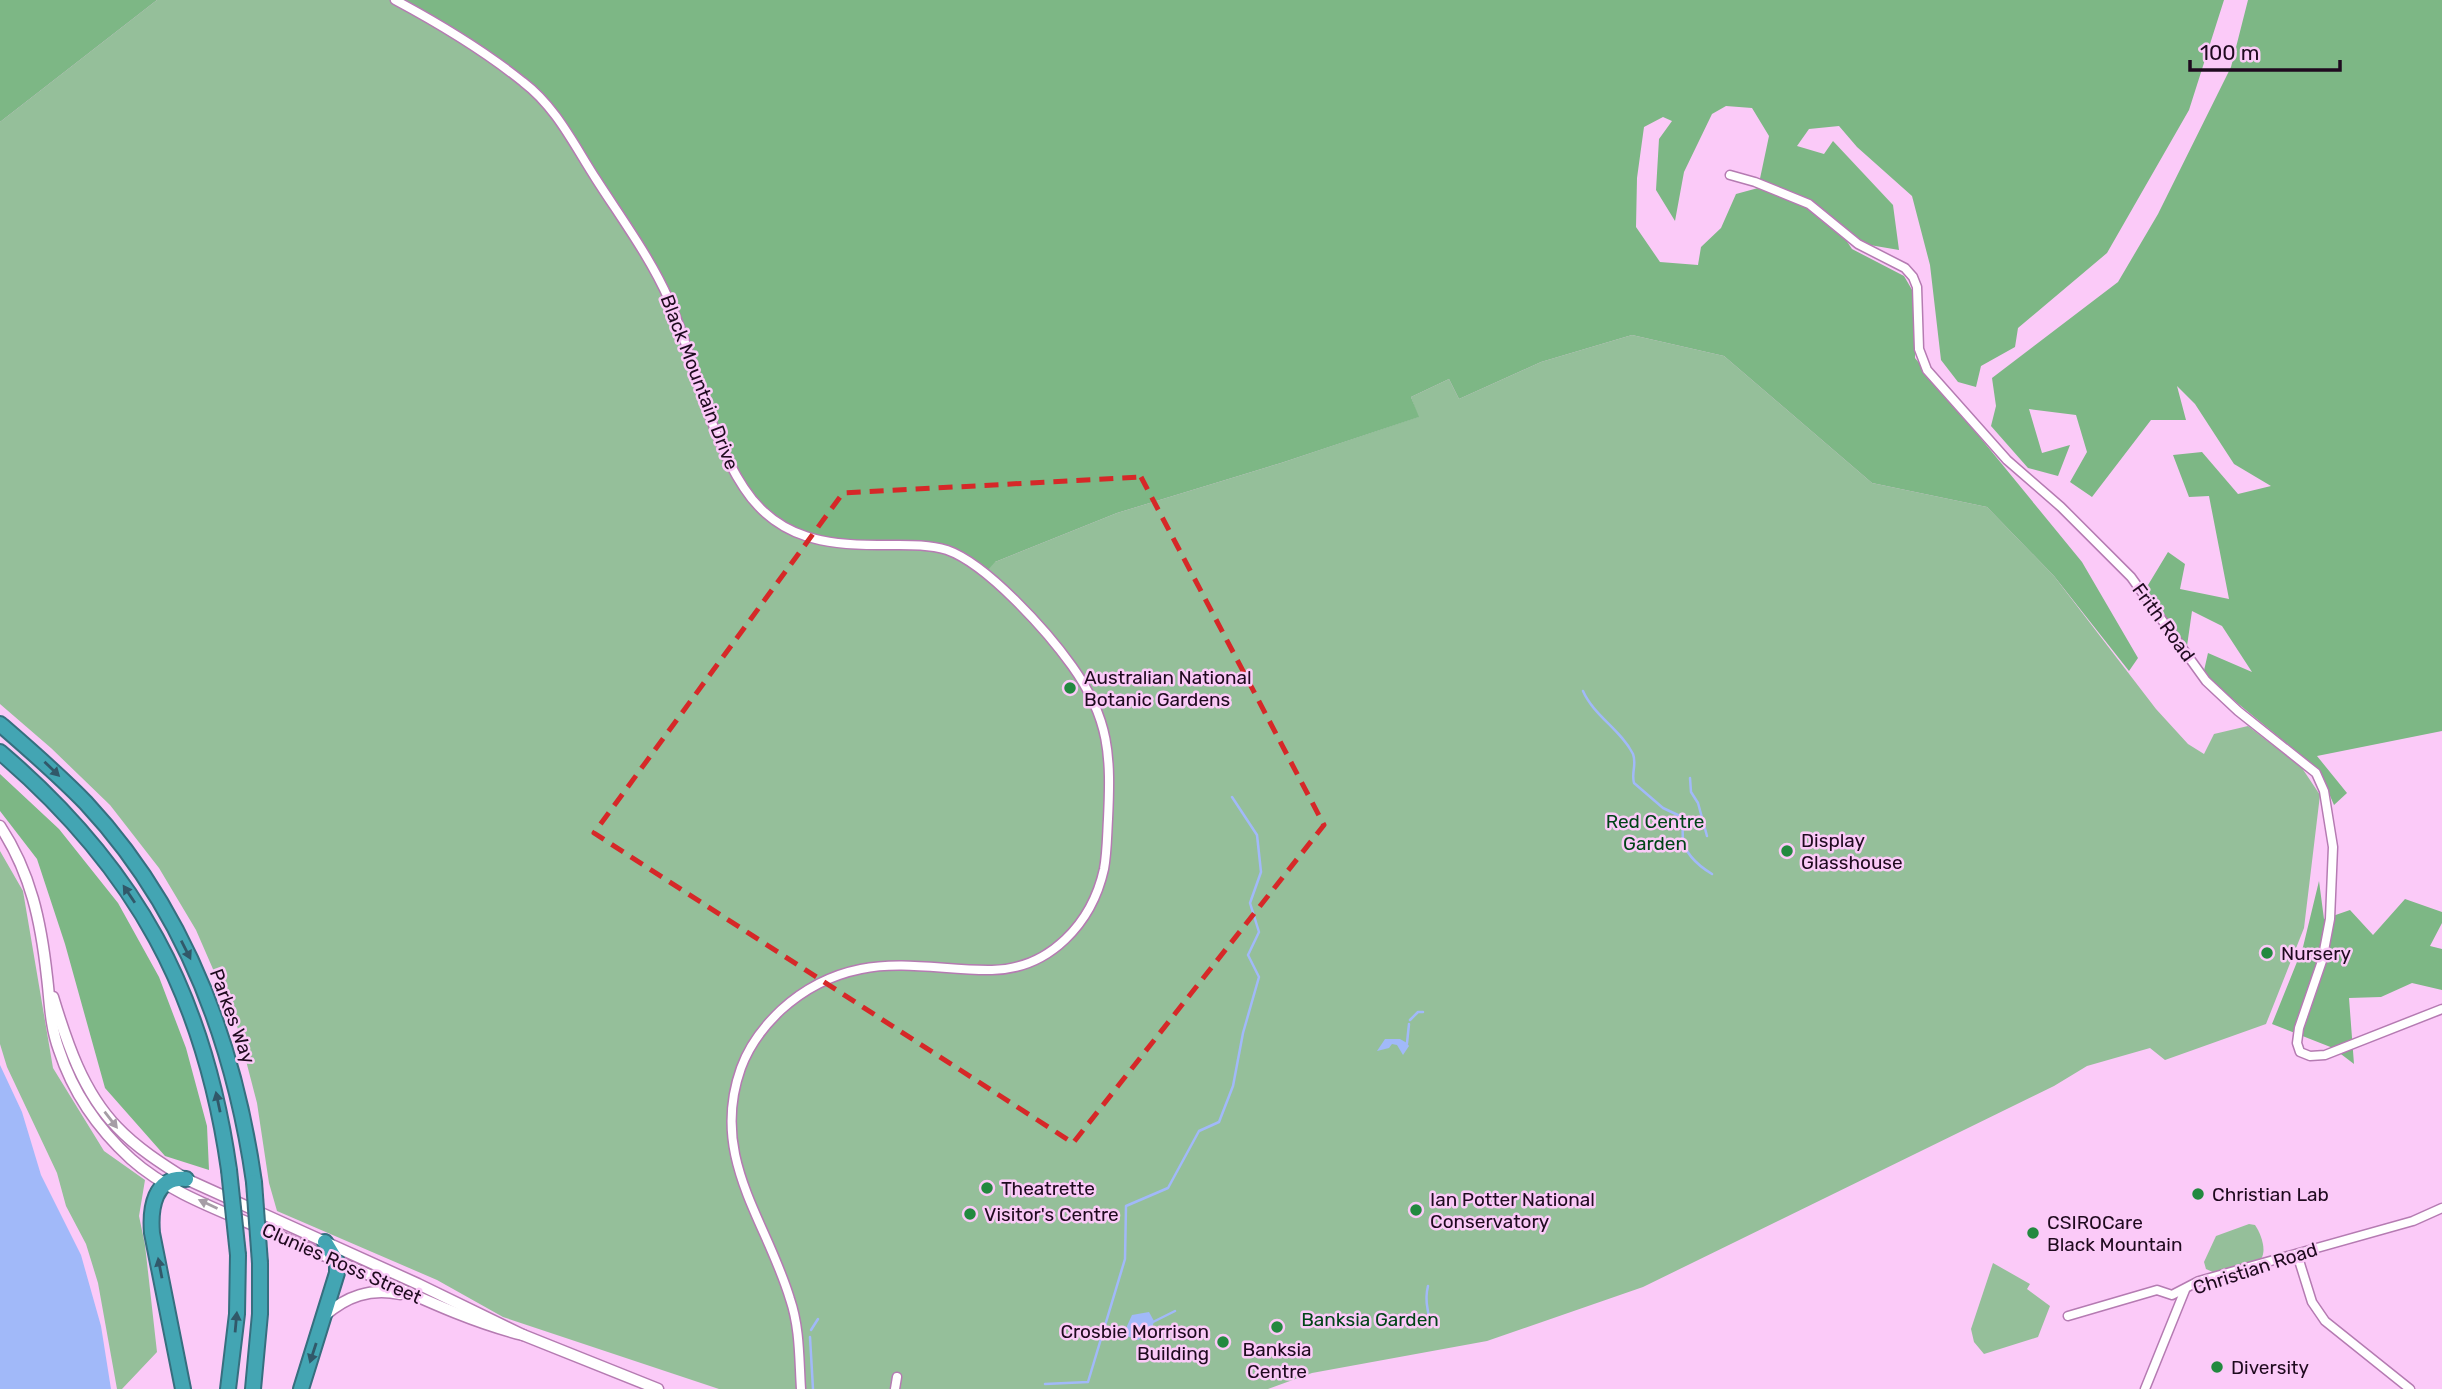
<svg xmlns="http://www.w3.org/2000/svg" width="2442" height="1389" font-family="Rubik,sans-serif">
<rect width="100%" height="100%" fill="#fbcaf8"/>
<g fill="#95bf9a">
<polygon points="157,0 395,0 525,83 943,549 995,562 1117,513 1281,463 1418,417 1411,397 1449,379 1459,399 1541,362 1632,335 1724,356 1872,483 1987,507 2054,576 2156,709 2188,744 2204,754 2214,734 2248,726 2302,768 2320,795 2304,928 2266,1024 2165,1060 2150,1048 2087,1066 2054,1086 1643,1287 1487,1341 1312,1373 1268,1389 719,1389 503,1317 437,1280 277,1211 269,1183 257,1103 236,1022 196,930 159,868 110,805 51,748 0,704 0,122"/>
<polygon points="0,851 23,891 53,1068 104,1151 145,1180 139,1216 145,1245 157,1352 122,1389 117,1389 98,1283 86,1244 66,1206 57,1173 7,1067 0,1044"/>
<path d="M2249,1224L2255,1225C2261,1234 2267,1250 2261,1259L2215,1273L2206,1269L2204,1262L2216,1236Z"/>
<polygon points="1993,1263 2030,1284 2027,1289 2050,1306 2038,1337 1984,1354 1974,1342 1971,1329"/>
</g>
<g fill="#7db785" fill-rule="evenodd">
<polygon points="0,0 157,0 0,122"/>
<path d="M395,0H2224L2189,110L2107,253L2018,328L2015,347L1981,366L1976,387L1958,382L1941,360L1930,265L1912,196L1857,147L1839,126L1809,129L1797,146L1824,154L1833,141L1893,205L1899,250L1858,243L1834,222L1852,249L1904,276L1915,295V358L2082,562L2138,658L2129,671L2054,576L1987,507L1872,483L1724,356L1632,335L1541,362L1459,399L1449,379L1411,397L1419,417L1281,463L1117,513L995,562L986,572L943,549L881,545L800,535L763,510L730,463L670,302L566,130L525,82ZM1726,106L1752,108L1769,136L1758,188L1736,194L1721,228L1701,247L1698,265L1660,262L1636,227L1637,178L1644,127L1663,117L1672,121L1659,139L1656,190L1675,221L1684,172L1712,114Z"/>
<polygon points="2248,0 2442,0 2442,731 2317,756 2347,793 2334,805 2321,775 2301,755 2203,675 2208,653 2252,672 2222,626 2192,611 2187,646 2145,590 2168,552 2185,564 2180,589 2229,599 2209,496 2189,497 2173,455 2202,452 2238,494 2271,486 2234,464 2195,404 2177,386 2186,420 2151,420 2092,497 2070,482 2087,452 2076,415 2029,409 2042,453 2070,445 2058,476 2028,468 1991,426 1996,406 1992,378 2118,282 2158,214 2231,67"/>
<polygon points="0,774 59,829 118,903 159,977 186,1048 207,1126 209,1170 165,1156 105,1088 65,944 37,859 0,811"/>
<polygon points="2319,881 2324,919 2350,910 2373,935 2405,899 2442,912 2442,923 2430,946 2442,949 2442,990 2412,983 2381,997 2349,998 2354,1064 2333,1048 2272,1024 2303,947"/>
</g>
<g fill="#a1b9f9">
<polygon points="1385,1039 1400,1039 1407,1043 1409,1046 1403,1055 1397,1045 1392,1044 1389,1048 1377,1051"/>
<polygon points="0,1065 22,1112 41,1175 81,1255 101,1326 111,1389 0,1389"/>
<polygon points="1149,1312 1154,1321 1151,1332 1138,1340 1127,1336 1127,1326 1132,1315"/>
</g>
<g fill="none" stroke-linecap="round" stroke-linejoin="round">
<g stroke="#a1b9f9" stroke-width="2.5">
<path d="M1583,691C1594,716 1621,730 1633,754C1637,764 1631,773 1634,783L1663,808L1680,816C1684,825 1682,830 1683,839C1685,855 1699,866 1712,874"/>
<polyline points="1690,778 1691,792 1698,803 1707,836"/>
<polyline points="1410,1020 1418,1012 1423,1012"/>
<polyline points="1407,1043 1409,1024"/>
<path d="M1428,1286C1423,1306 1431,1309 1428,1326"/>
<polyline points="1153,1322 1175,1311"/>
<polyline points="811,1330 818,1319"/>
<polyline points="810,1337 813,1389"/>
<polyline points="1045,1384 1088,1382 1125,1259 1126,1206 1168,1188 1199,1131 1219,1122 1233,1086 1243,1033 1259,977 1248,955 1259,932 1250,903 1261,872 1257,835 1232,797"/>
</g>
<g stroke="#b57bb2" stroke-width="11">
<g id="minor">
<path d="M395,0C436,22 487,53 523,82C556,107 574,145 596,179C621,218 650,257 669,300C695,359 708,434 744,488C778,540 829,546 886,545C907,545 927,544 947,550C987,564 1047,631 1072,666C1110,719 1111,756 1108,819C1107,836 1107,853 1104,869C1092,923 1050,969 992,970C950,971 903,960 861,969C831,975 804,989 781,1010C764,1026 749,1046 741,1068C709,1157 766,1219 790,1299C800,1328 799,1359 801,1389"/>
<polyline points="1730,175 1755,182 1809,204 1858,244 1905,268 1913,277 1917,287 1919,349 1927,370 2007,460 2061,507 2131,577 2206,681 2238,711 2316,773 2324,791 2333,847 2330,919 2322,961 2299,1028 2297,1043 2300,1052 2310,1056 2325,1055 2442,1009"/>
<polyline points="2297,1254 2312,1302 2325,1321 2410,1389"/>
<polyline points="2068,1316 2157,1290 2172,1295 2199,1281 2413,1221 2442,1208"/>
<polyline points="895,1389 897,1377"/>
<polyline points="2145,1389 2185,1290"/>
</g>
</g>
<g stroke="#b57bb2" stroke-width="13">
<g id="tertiary">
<path d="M0,826C31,873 41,922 47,977C50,1001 50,1026 59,1050C73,1093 97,1128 131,1159C170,1194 225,1212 272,1233C306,1248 340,1262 374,1277C423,1299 471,1322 523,1335"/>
<path d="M53,997C67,1043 83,1092 117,1127C137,1148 162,1164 186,1179L418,1284L523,1335L658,1389"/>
<path d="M324,1316C347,1296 370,1288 400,1294"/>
</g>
</g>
<g stroke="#366f7f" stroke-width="18">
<g id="motorway">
<path d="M0,724C30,750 59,775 86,803C185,909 234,1042 254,1182"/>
<path d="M0,752C136,868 204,993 229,1170"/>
<path d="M183,1389L152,1233C150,1209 154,1176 186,1179"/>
<polyline points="228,1389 237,1314 238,1255"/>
<polyline points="253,1389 260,1314 260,1263"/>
<polyline points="301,1389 337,1273 337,1262 325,1242"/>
</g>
</g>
<use href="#minor" stroke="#fff" stroke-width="8"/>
<use href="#tertiary" stroke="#fff" stroke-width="10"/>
<use href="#motorway" stroke="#43a5b3" stroke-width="14"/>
<g stroke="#366f7f" stroke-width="18" stroke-linecap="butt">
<g id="motorway-bridge">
<polyline points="229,1170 238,1255"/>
<polyline points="254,1182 260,1263"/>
</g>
</g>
<use href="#motorway-bridge" stroke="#43a5b3" stroke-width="14"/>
</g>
<defs><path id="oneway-solid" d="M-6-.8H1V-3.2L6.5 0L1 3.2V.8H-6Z" transform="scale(1.75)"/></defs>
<g fill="#315869">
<use href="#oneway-solid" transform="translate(52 769) rotate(44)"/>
<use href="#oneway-solid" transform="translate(129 894) rotate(-124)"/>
<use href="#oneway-solid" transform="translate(186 950) rotate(63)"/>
<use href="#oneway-solid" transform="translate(218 1102) rotate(-102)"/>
<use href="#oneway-solid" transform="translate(160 1268) rotate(-101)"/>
<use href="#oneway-solid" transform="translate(236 1322) rotate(-85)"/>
<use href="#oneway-solid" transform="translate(313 1353) rotate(108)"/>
</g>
<g fill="#a59da5">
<use href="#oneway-solid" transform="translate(111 1120) rotate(52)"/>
<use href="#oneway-solid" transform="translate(208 1204) rotate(-155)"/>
</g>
<path fill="none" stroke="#d62828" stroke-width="5" stroke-dasharray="14 9" stroke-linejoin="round" d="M1141,477L1324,825L1073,1143L594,833L843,493Z"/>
<g fill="#22893f" stroke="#fbcaf8" stroke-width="2.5">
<circle cx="1070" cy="688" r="7"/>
<circle cx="1787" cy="851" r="7"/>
<circle cx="2267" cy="953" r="7"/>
<circle cx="987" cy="1188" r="7"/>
<circle cx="2198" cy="1194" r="7"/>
<circle cx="1416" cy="1210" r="7"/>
<circle cx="970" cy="1214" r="7"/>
<circle cx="2033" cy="1233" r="7"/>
<circle cx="1277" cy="1327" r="7"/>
<circle cx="1223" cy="1342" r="7"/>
<circle cx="2217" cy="1367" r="7"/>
</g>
<g text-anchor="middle" stroke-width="5" stroke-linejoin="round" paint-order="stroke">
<g font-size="19" fill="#1f0a1f" stroke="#fbcaf8">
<text transform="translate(700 382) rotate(69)" y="7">Black Mountain Drive</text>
<text transform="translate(2164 622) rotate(54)" y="7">Frith Road</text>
<text transform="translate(233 1016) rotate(70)" y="7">Parkes Way</text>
<text transform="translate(342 1263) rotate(24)" y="7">Clunies Ross Street</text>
<text transform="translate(2255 1268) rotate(-18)" y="7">Christian Road</text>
</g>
<g font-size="19" fill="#1f0a1f" stroke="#fbcaf8" text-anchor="start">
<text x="1084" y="684">Australian National<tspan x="1084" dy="22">Botanic Gardens</tspan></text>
<text x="1801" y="847">Display<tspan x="1801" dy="22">Glasshouse</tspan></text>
<text x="2281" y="960">Nursery</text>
<text x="1001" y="1195">Theatrette</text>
<text x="2212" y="1201">Christian Lab</text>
<text x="1430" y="1206">Ian Potter National<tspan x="1430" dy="22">Conservatory</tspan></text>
<text x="984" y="1221">Visitor's Centre</text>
<text x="2047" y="1229">CSIROCare<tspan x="2047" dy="22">Black Mountain</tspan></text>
<text x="1209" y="1338" text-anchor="end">Crosbie Morrison<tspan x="1209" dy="22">Building</tspan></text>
<text x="1277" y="1356" text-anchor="middle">Banksia<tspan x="1277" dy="22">Centre</tspan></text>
<text x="2231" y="1374">Diversity</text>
</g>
<g font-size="19" fill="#004517" stroke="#fbcaf8">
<text x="1655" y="828">Red Centre<tspan x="1655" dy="22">Garden</tspan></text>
<text x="1370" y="1326">Banksia Garden</text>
</g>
</g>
<path d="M2190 60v10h150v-10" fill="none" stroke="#1f0a1f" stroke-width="3.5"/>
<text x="2200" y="60" font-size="21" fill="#1f0a1f" stroke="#fbcaf8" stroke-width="5" paint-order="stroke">100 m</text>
</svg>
